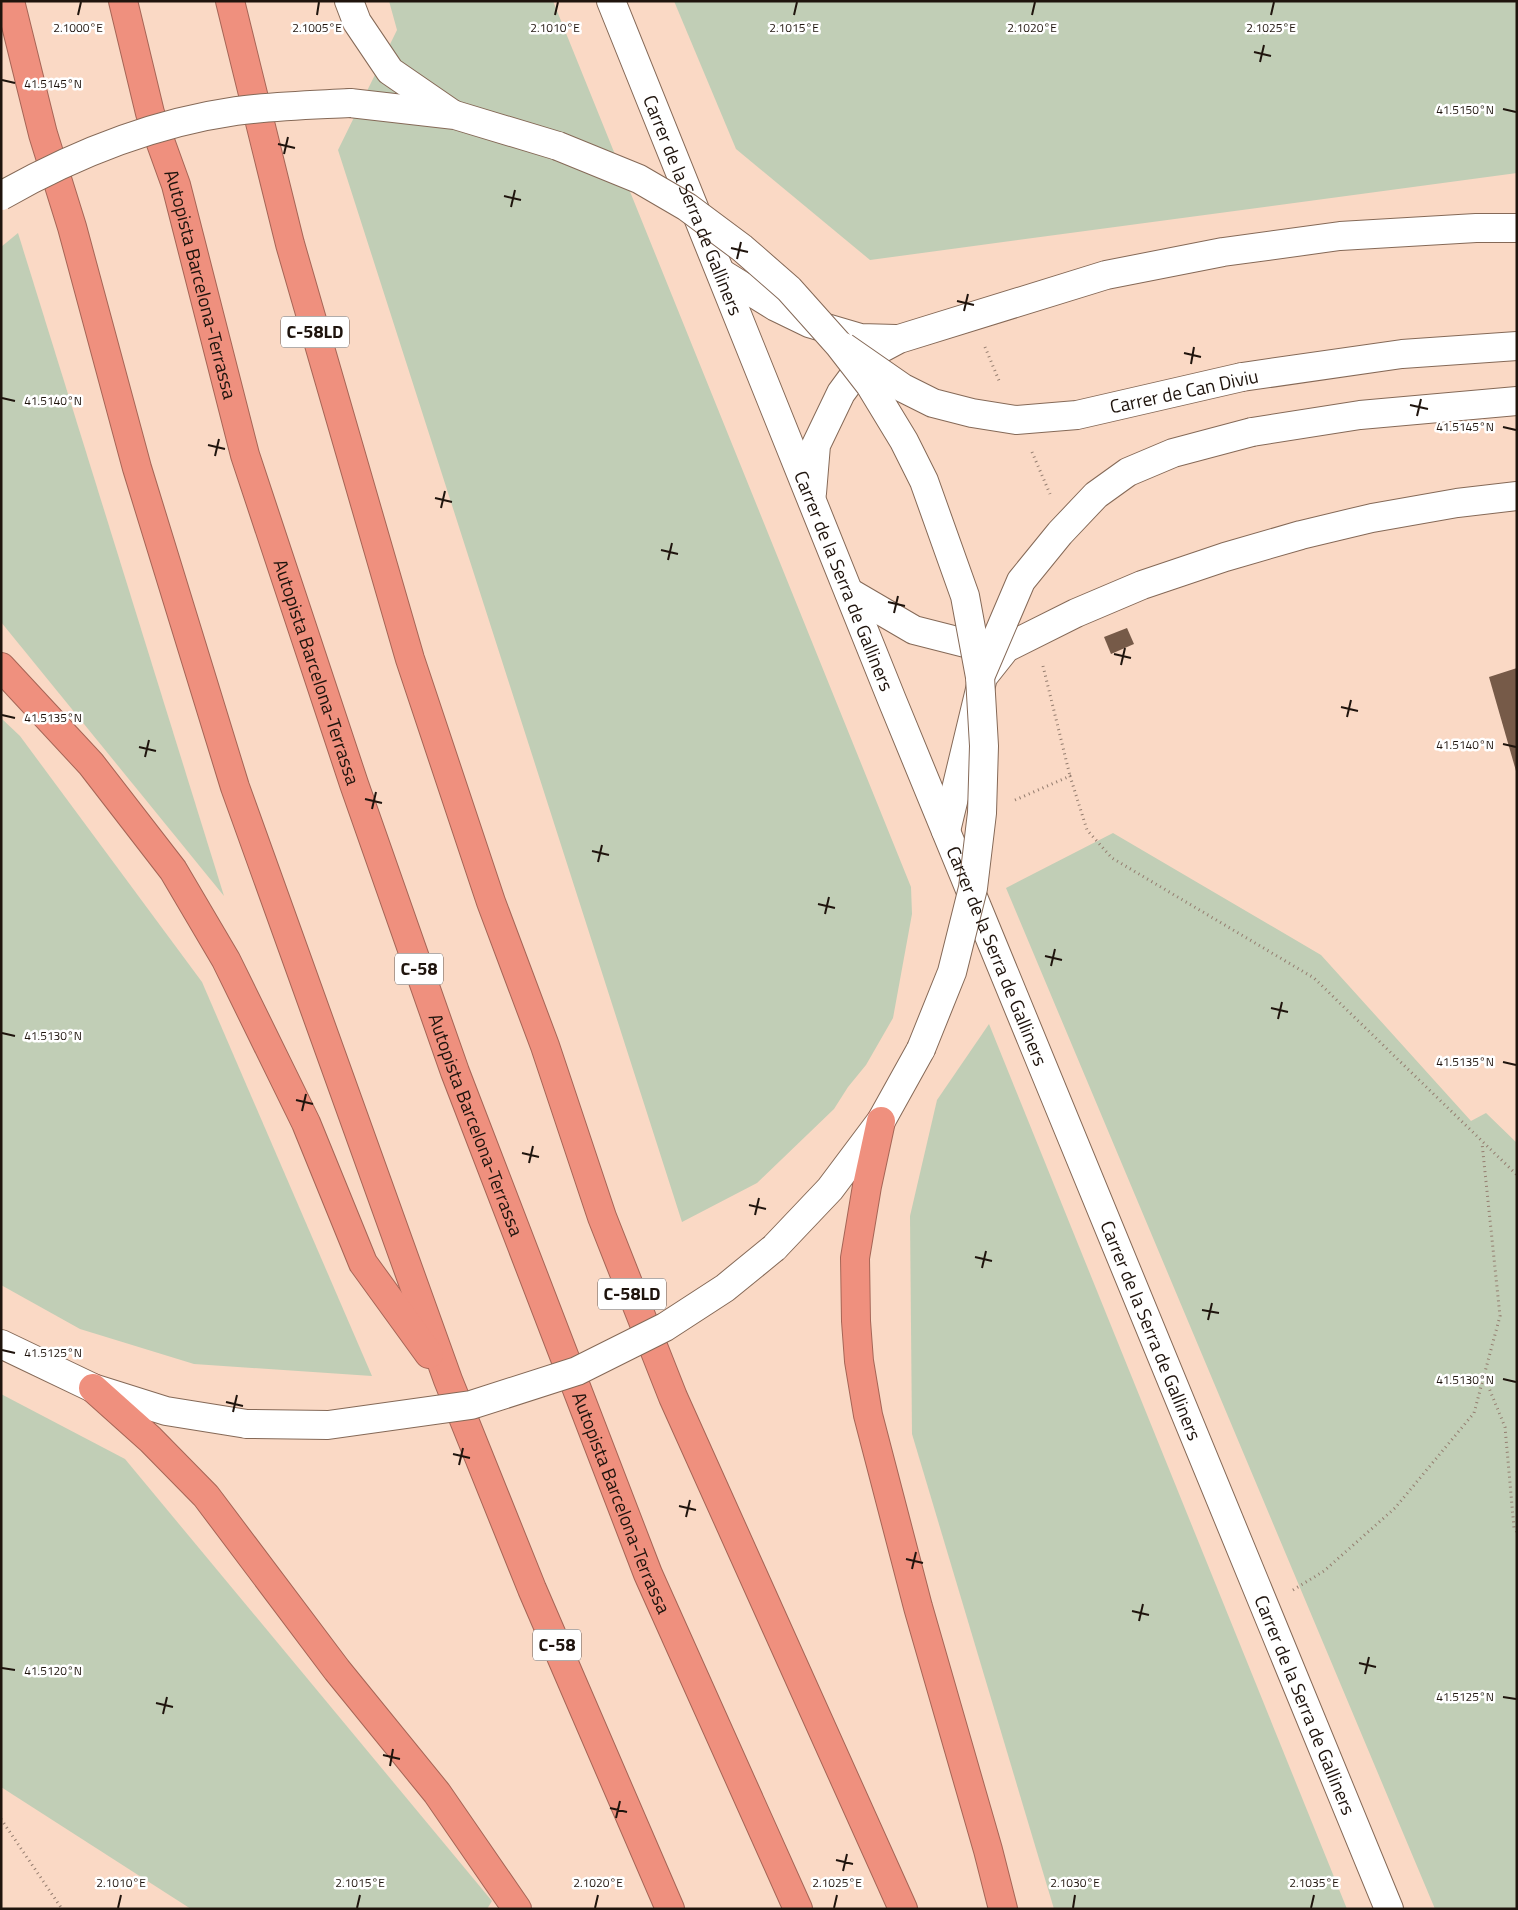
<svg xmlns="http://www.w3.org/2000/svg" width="1518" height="1910" font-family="'Titillium Web',sans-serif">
<rect width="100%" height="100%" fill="#fad9c5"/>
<g fill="#c1ceb6">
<polygon points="389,1 553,1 911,887 912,914 893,1018 866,1065 848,1087 834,1109 757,1183 682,1222 338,150 397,30"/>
<polygon points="674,1 1517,1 1517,173 870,260 736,149"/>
<polygon points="18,233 224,896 1,622 1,247"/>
<polygon points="1,718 20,736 202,982 372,1376 194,1364 80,1329 1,1285"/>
<polygon points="1113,833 1321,955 1471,1121 1486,1113 1517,1143 1517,1909 1435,1909 1006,888"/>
<polygon points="989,1024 1347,1909 1054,1909 912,1434 910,1216 937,1100"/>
<polygon points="1,1394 125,1459 492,1901 487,1909 191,1909 1,1787"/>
</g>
<g fill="#765a48">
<polygon points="1127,628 1134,644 1111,654 1104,637"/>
<polygon points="1517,668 1517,771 1516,771 1489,677"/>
</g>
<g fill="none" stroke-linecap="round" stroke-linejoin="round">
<g stroke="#856957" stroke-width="30">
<g id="street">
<path id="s1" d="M611,1L892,700L1389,1909"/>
<polyline points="721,273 776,307 809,323 860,338 896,339"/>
<polyline points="1242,377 1402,354 1517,346"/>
<polyline points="1252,432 1360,415 1517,401"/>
<polyline points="812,493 816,445 841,393 869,355 899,339 1106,275 1223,252 1340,236 1476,228 1517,228"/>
<polyline points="849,592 914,630 969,644 997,647"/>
<polyline points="946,831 983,677 1006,648 1076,613 1142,585 1225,557 1301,535 1372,518 1457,503 1517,496"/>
</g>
</g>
<g stroke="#856957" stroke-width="30">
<g id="secondary">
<polyline points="349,1 357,22 390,71 451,113"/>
<polyline points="350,103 455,115 558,146"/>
<polyline points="774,1248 830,1189 881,1121 921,1049"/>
<polyline points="1,1344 93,1388 166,1411 247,1424"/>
</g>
</g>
<g stroke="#a66556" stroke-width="30">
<g id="highway">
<polyline points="10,1 43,134 72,227 137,468 235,787 448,1380 532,1589 670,1909"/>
<path id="s2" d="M123,1L150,113L176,185L245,455L354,784L455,1072L648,1574L798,1909"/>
<polyline points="230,1 290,244 410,659 491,902 545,1046 602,1217 673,1397 903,1909"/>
<polyline points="1,667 91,764 173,870 226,960 306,1123 363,1263 429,1354"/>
<polyline points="881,1121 867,1186 855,1258 856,1321 859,1361 868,1415 918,1607 988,1850 1003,1909"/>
<polyline points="93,1388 150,1439 206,1496 337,1670 437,1793 517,1909"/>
</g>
</g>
<g stroke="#947d6f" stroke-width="3" stroke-dasharray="1 4" stroke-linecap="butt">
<polyline points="985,347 1000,383"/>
<polyline points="1032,452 1050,494"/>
<polyline points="1043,666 1070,776"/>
<polyline points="1015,800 1070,776 1087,830 1112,858 1314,978 1517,1175"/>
<polyline points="1484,1376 1505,1427 1514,1528 1517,1532"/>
<polyline points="1293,1590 1324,1571 1395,1508 1474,1413 1500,1316 1482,1143"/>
<polyline points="1,1819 62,1909"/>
</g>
<use href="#street" stroke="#fff" stroke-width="28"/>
<use href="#secondary" stroke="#fff" stroke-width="28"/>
<use href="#highway" stroke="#ef907e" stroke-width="28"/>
<g stroke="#856957" stroke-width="30" stroke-linecap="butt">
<g id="street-bridge">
<polyline points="844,347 903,388 933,403 972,413 1016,420 1077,415 1242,377"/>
<polyline points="980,677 1021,581 1060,533 1096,495 1128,472 1173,453 1252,432"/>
</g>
</g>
<g stroke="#856957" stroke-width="30" stroke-linecap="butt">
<g id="secondary-bridge">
<polyline points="558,146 639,179 687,207 742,248 789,289 839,345 870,385 904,441 924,481 965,596 980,677 984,746 982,813 973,888 952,972 921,1049"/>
<path d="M1,196C73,155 153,123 236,111C273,106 312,105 350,103"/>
<polyline points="247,1424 328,1425 471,1405 577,1371 665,1327 725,1288 774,1248"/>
</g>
</g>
<use href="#street-bridge" stroke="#fff" stroke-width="28"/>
<use href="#secondary-bridge" stroke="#fff" stroke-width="28"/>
</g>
<path fill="none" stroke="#1f140d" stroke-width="2" d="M78,15L81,2M317,15L319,2M555,15L558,2M794,15L797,2M1032,15L1035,2M1271,15L1274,2M1254,52L1271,56M1260,62L1264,45M2,80L15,83M1503,109L1516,112M278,144L295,148M284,154L288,137M504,196L521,200M511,207L515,190M731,248L748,252M737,259L741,242M957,301L974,305M964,311L968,294M1184,353L1201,357M1191,364L1194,347M2,398L15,401M1410,405L1428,409M1417,416L1421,399M1503,427L1516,430M208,445L225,449M215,456L219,439M435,498L452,502M441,508L445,491M661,550L678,554M668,560L672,543M888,602L905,606M894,613L898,596M1114,654L1131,658M1121,665L1125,648M1341,707L1358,711M2,715L15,718M1347,717L1351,700M1503,744L1516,747M139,747L156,751M145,757L149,740M365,799L382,803M372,809L376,792M592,851L609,855M598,862L602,845M818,904L835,908M825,914L829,897M1045,956L1062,960M1051,966L1055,949M1271,1008L1288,1012M1278,1019L1282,1002M2,1033L15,1036M1503,1062L1516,1065M296,1100L313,1104M302,1111L306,1094M522,1153L539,1157M529,1163L533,1146M749,1205L766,1209M755,1215L759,1198M975,1257L992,1261M982,1268L986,1251M1202,1310L1219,1313M1208,1320L1212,1303M2,1350L15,1353M1503,1379L1516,1382M226,1402L243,1406M233,1412L237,1395M453,1454L470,1458M459,1465L463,1448M679,1506L696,1510M686,1517L690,1500M906,1559L923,1563M912,1569L916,1552M1132,1611L1149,1615M1139,1621L1143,1604M1359,1663L1376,1667M2,1668L15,1670M1365,1674L1369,1657M1503,1697L1516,1699M156,1703L173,1707M163,1714L167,1697M383,1755L400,1759M390,1766L393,1749M610,1808L627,1812M616,1818L620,1801M836,1860L853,1864M843,1871L847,1854M118,1908L121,1895M357,1908L360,1895M595,1908L598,1895M834,1908L837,1895M1073,1908L1075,1895M1311,1908L1314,1895"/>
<g text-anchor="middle" stroke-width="5" stroke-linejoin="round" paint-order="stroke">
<g fill="#fff" stroke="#625a56" stroke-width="1">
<rect x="281" y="316.5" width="68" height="31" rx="4"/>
<rect x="395" y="953.5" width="48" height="31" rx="4"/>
<rect x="598" y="1278.5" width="68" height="31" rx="4"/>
<rect x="533" y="1629.5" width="48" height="31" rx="4"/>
</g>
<g font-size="18" font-weight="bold" fill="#1f140d">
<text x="315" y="338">C-58LD</text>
<text x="419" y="975">C-58</text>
<text x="632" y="1300">C-58LD</text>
<text x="557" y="1651">C-58</text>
</g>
<g font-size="19" fill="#1f140d" stroke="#fff">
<text dy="7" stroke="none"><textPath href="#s1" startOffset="220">Carrer de la Serra de Galliners</textPath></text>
<text dy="7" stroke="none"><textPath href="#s2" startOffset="294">Autopista Barcelona-Terrassa</textPath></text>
<text transform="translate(1184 391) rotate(-12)" y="7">Carrer de Can Diviu</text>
<text dy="7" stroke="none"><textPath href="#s1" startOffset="625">Carrer de la Serra de Galliners</textPath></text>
<text dy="7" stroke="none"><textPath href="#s2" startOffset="699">Autopista Barcelona-Terrassa</textPath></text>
<text dy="7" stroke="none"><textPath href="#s1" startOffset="1030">Carrer de la Serra de Galliners</textPath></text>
<text dy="7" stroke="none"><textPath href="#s2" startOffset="1179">Autopista Barcelona-Terrassa</textPath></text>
<text dy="7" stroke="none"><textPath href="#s1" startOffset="1435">Carrer de la Serra de Galliners</textPath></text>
<text dy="7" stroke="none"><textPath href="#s2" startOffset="1584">Autopista Barcelona-Terrassa</textPath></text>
<text dy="7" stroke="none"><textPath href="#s1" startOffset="1840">Carrer de la Serra de Galliners</textPath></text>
</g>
</g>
<g font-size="12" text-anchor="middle" fill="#1f140d" stroke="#fff" stroke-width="5" stroke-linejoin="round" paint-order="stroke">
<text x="78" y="32">2.1000°E</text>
<text x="317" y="32">2.1005°E</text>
<text x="555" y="32">2.1010°E</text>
<text x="794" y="32">2.1015°E</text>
<text x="1032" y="32">2.1020°E</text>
<text x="1271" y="32">2.1025°E</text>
<text x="53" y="88">41.5145°N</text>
<text x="1465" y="114">41.5150°N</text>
<text x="53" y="405">41.5140°N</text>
<text x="1465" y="431">41.5145°N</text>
<text x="53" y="722">41.5135°N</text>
<text x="1465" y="749">41.5140°N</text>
<text x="53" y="1040">41.5130°N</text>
<text x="1465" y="1066">41.5135°N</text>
<text x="53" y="1357">41.5125°N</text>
<text x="1465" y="1384">41.5130°N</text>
<text x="53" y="1675">41.5120°N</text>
<text x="1465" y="1701">41.5125°N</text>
<text x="121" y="1887">2.1010°E</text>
<text x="360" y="1887">2.1015°E</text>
<text x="598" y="1887">2.1020°E</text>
<text x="837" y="1887">2.1025°E</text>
<text x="1075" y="1887">2.1030°E</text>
<text x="1314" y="1887">2.1035°E</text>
</g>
<rect width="1518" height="1910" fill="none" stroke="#1f140d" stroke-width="5"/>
</svg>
